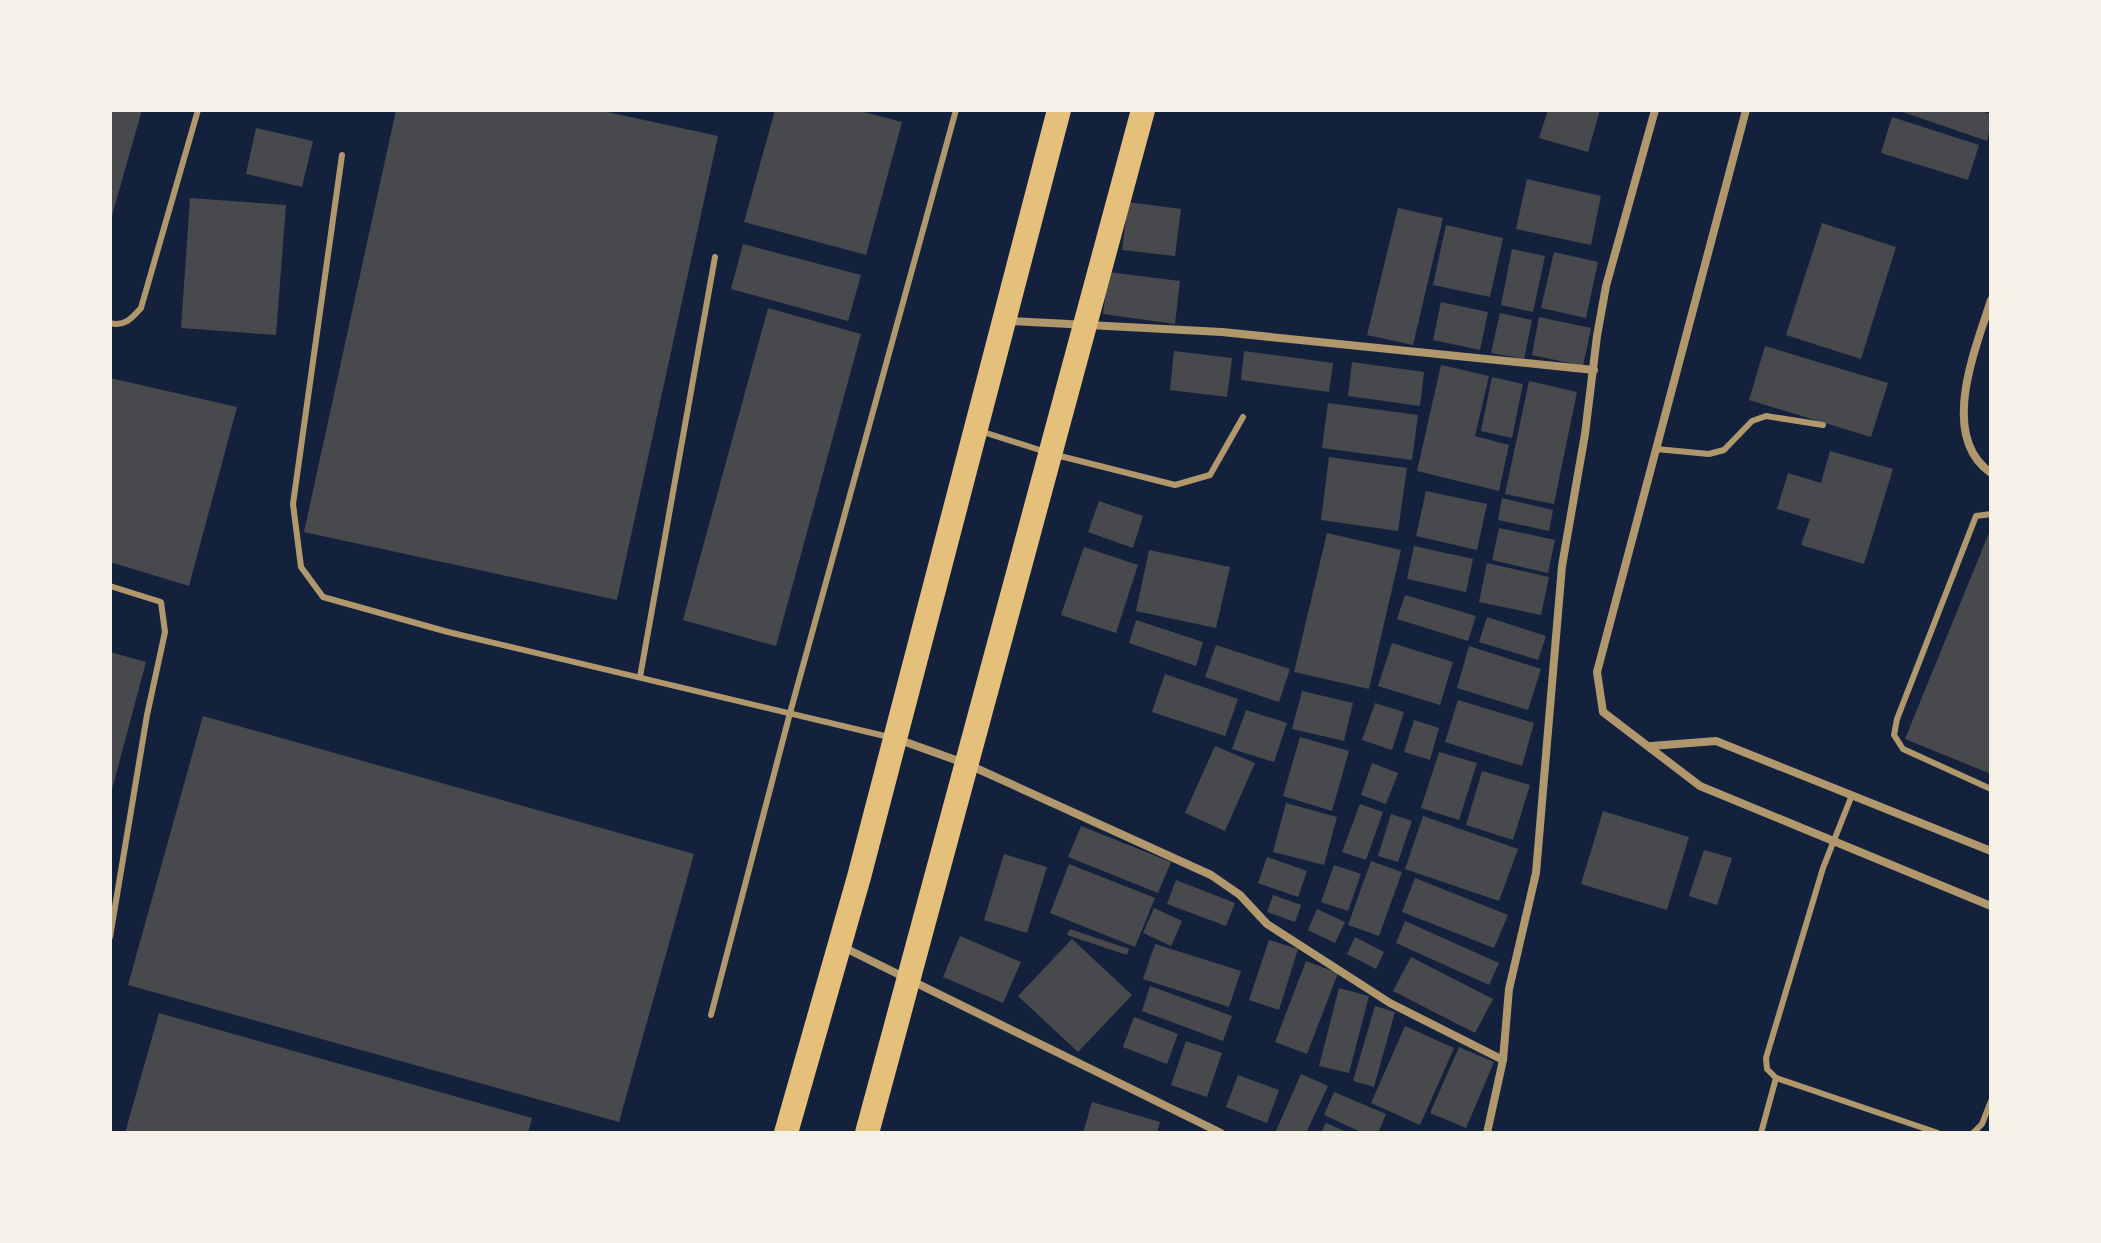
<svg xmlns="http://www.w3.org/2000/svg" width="2101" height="1243" font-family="Ubuntu,sans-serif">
<rect width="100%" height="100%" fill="#14213d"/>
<g fill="#48494c">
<polygon points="110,110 142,110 111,219 110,219"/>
<polygon points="396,110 598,110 718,136 617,600 304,532"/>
<polygon points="775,110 856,110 902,122 866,255 744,222"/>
<polygon points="1548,110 1600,110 1588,152 1539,138"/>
<polygon points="1897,110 1977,110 1991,114 1991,125 1987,141"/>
<polygon points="1892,117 1979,145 1968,180 1881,153"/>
<polygon points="256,128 313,141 302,187 246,174"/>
<polygon points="1527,179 1601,196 1591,245 1516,229"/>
<polygon points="190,198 286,205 276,335 181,328"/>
<polygon points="1128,202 1181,209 1175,256 1122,250"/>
<polygon points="1398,208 1443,218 1413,345 1367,335"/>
<polygon points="1822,223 1896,247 1861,359 1786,335"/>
<polygon points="1446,225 1503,238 1490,297 1433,285"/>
<polygon points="743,244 861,275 848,321 731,289"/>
<polygon points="1512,249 1545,256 1533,312 1501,305"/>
<polygon points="1554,252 1598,262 1586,318 1541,308"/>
<polygon points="1108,272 1180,281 1175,324 1103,314"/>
<polygon points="1441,302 1488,312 1480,350 1433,340"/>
<polygon points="768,308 861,334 776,646 683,620"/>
<polygon points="1500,313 1532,320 1524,359 1491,353"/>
<polygon points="1539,317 1591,328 1583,366 1532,355"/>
<polygon points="1765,346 1888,383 1871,437 1749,400"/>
<polygon points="1174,351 1232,358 1227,397 1170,390"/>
<polygon points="1244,351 1333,363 1329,392 1241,380"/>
<polygon points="1352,362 1424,372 1420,406 1348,396"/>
<polygon points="1441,365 1489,376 1475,436 1509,445 1499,491 1417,471"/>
<polygon points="1492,377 1523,384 1512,438 1481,431"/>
<polygon points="110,378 237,407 189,586 110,562"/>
<polygon points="1529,381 1577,392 1554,504 1505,494"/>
<polygon points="1328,403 1418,415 1412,460 1322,448"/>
<polygon points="1830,451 1893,469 1864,564 1801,545 1810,519 1777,509 1788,473 1821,483"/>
<polygon points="1329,457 1407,468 1398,531 1321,520"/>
<polygon points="1426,491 1487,504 1477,550 1416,536"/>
<polygon points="1502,498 1553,510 1549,531 1498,520"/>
<polygon points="1099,501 1143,516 1133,548 1088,532"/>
<polygon points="1499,528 1555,540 1548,573 1492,560"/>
<polygon points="1991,528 1991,774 1905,739"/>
<polygon points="1327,533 1401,550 1369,689 1294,672"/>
<polygon points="1414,546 1473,559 1466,592 1407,579"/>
<polygon points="1084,547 1138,565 1116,633 1061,615"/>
<polygon points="1149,550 1230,567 1216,628 1136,611"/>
<polygon points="1487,563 1549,577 1541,615 1479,602"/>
<polygon points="1405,595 1476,616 1468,641 1397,619"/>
<polygon points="1487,617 1546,636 1538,660 1479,642"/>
<polygon points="1136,620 1203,642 1196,666 1129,643"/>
<polygon points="1392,643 1453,662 1440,705 1378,686"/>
<polygon points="1216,645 1290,669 1279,702 1205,677"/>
<polygon points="1469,646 1541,669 1528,710 1457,688"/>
<polygon points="110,652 146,662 111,793 110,793"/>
<polygon points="1165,674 1238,699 1225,736 1152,712"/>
<polygon points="1302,691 1353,703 1344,741 1292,729"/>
<polygon points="1458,700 1534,723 1522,766 1445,742"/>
<polygon points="1375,703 1404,712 1392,750 1362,740"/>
<polygon points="1246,710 1287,723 1274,762 1232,749"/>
<polygon points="203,716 694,854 619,1122 128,985"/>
<polygon points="1414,720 1439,728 1430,760 1404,752"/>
<polygon points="1300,737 1349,751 1332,811 1283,796"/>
<polygon points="1215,746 1255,763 1225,831 1185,813"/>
<polygon points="1439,752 1477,763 1459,820 1421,808"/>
<polygon points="1372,763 1398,773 1386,804 1361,795"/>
<polygon points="1482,771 1530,785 1513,840 1466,825"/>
<polygon points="1286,803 1337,817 1324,865 1273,852"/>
<polygon points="1360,804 1383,812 1366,860 1342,852"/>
<polygon points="1603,811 1689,837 1667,910 1581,884"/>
<polygon points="1391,814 1412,821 1398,862 1378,856"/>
<polygon points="1423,816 1518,849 1499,901 1405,869"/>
<polygon points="1081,826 1171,862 1158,893 1068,857"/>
<polygon points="1704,850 1732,858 1717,905 1689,896"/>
<polygon points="1004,854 1047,867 1027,933 984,920"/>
<polygon points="1267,857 1307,871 1298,897 1258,883"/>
<polygon points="1371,861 1402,872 1379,936 1348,925"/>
<polygon points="1069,864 1155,898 1135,947 1050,913"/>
<polygon points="1334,865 1361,874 1348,911 1321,902"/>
<polygon points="1415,878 1508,915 1494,948 1402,912"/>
<polygon points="1176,880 1235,903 1226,926 1167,904"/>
<polygon points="1273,895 1301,905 1295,922 1267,912"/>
<polygon points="1154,908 1182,921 1171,946 1143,933"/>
<polygon points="1317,909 1345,922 1335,943 1308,930"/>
<polygon points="1405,921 1499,963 1489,985 1396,943"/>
<polygon points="1070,929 1129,949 1127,955 1067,935"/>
<polygon points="960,936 1021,962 1003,1003 943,977"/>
<polygon points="1355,937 1384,952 1376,969 1347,954"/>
<polygon points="1072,939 1132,995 1078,1052 1018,996"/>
<polygon points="1269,940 1298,949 1279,1010 1249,1000"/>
<polygon points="1155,944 1241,971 1229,1007 1143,979"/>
<polygon points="1411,957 1493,999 1475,1033 1393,991"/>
<polygon points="1306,961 1338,973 1307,1054 1275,1042"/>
<polygon points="1150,986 1232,1016 1223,1041 1142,1011"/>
<polygon points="1339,988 1369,996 1349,1073 1319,1066"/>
<polygon points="1375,1006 1395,1012 1374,1087 1353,1081"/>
<polygon points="159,1013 532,1118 528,1133 125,1133"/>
<polygon points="1134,1017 1178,1034 1167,1064 1123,1047"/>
<polygon points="1405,1026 1454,1048 1420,1125 1371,1103"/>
<polygon points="1186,1041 1222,1053 1207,1097 1171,1085"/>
<polygon points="1459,1047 1494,1062 1466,1128 1430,1113"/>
<polygon points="1301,1074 1328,1086 1306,1133 1275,1133"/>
<polygon points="1238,1075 1279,1090 1267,1123 1226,1107"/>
<polygon points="1334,1092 1386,1114 1378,1133 1363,1133 1324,1115"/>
<polygon points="1092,1102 1160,1122 1157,1133 1083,1133"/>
<polygon points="1326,1123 1349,1133 1321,1133"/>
</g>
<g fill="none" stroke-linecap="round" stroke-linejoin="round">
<g stroke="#b1986c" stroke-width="6">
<polyline points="342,155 293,504 301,567 323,597 448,632 889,737"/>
<path d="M110,323C125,327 132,318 141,308L198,110"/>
<polyline points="980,431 1046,452"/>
<polyline points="1656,449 1709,454 1724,450 1752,421 1766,416 1823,425"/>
<polyline points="1056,455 1175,485 1210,475 1243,417"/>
<polyline points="1991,514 1976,516 1897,719 1894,735 1903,749 1991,789"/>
<polyline points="110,586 161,602 165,632 147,715 110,937"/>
<polyline points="640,677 715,257"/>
<polyline points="1852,795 1823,868 1766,1058 1767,1069 1776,1078 1938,1133"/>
<polyline points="711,1015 790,713 956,110"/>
<polyline points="1761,1133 1776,1078"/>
<polyline points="1973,1133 1982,1124 1991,1101"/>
</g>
<g stroke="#b1986c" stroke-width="8">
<polyline points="1746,110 1597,672 1603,712 1700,786 1991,906"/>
<path d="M1991,300C1976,348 1938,436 1991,473"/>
<polyline points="1009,321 1222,332 1594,370"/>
<polyline points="897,739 967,764 1211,875 1240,895 1267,924 1390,1003 1503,1060"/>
<polyline points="1651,746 1716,741 1991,851"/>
<polyline points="841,946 1221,1133"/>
<polyline points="1487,1133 1503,1060 1509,989 1536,873 1562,566 1585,434 1597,336 1606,286 1655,110"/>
</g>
<g stroke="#e5c07b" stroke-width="24">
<polyline points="786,1133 859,877 1059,110"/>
<polyline points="867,1133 1143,110"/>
</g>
</g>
<rect width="2101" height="1243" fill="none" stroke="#f6f1e7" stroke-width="224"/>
</svg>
